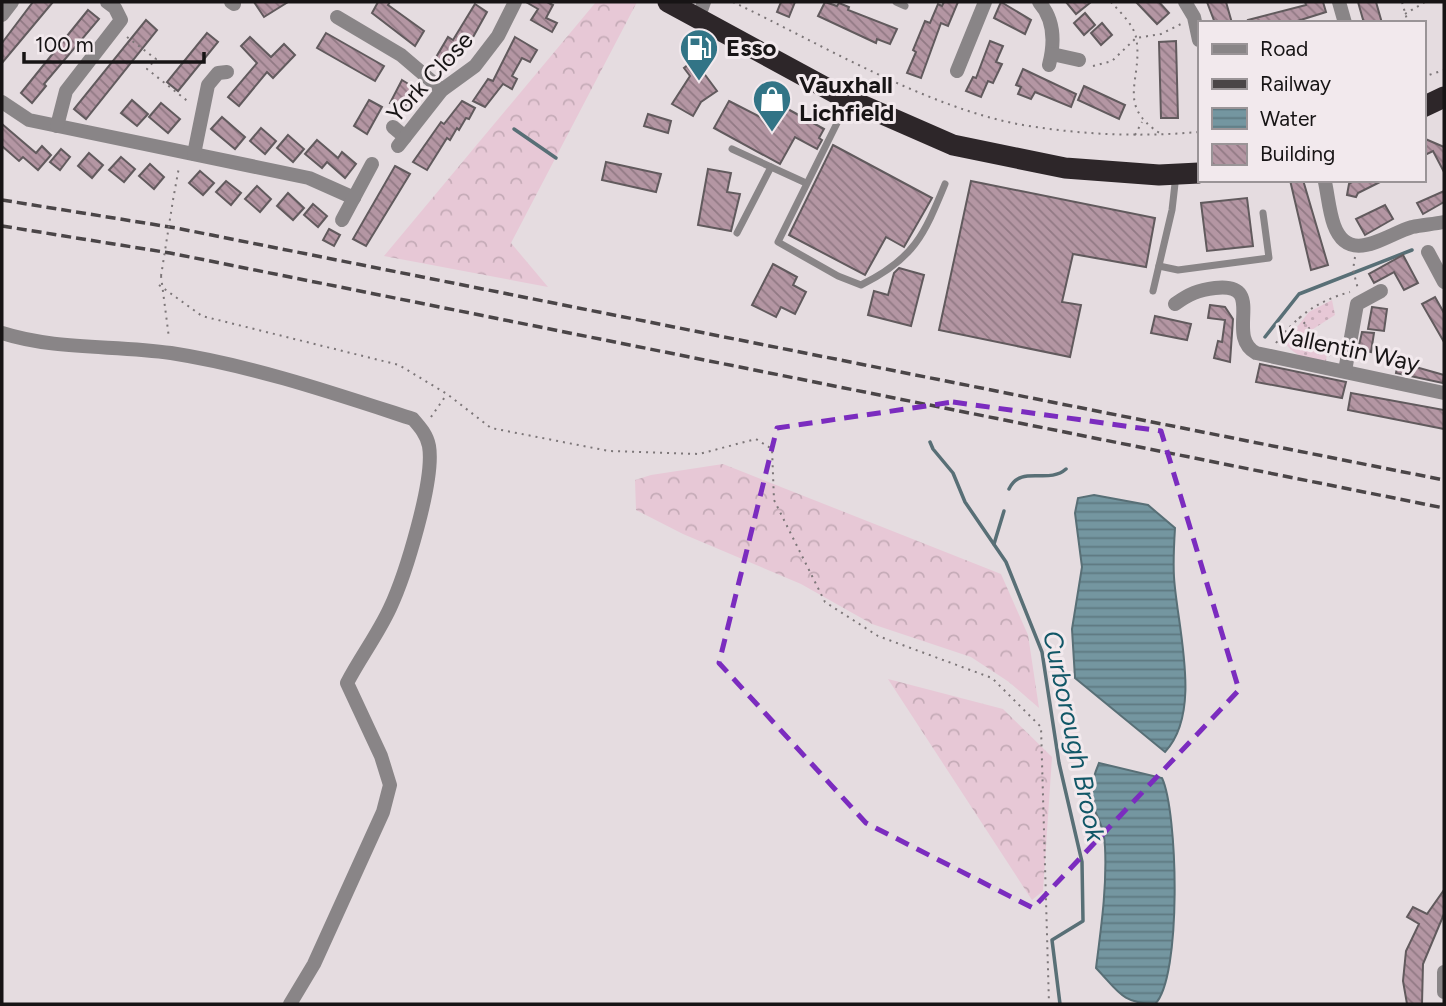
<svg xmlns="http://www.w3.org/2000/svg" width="1446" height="1006" font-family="Figtree,sans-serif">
<defs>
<pattern id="forest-crowns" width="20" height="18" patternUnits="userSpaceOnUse" patternTransform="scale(1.75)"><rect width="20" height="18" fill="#e7c8d6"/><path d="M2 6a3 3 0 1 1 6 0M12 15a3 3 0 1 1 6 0" fill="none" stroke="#c5abb7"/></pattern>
<pattern id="park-dots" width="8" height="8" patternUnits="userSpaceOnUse" patternTransform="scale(1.75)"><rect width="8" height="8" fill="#e7c8d6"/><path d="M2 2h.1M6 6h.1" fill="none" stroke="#c5abb7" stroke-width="1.8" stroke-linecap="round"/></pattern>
<pattern id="water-rules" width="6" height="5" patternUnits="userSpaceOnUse" patternTransform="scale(1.75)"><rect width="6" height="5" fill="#7496a0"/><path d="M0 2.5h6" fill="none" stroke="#5e7981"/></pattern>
<pattern id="building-back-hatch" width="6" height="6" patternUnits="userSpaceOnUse" patternTransform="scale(1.75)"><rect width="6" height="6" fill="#b496a3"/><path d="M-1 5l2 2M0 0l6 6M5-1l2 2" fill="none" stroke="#917984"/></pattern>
</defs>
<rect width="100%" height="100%" fill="#e5dce0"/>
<g fill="url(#forest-crowns)">
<polygon points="596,2 637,2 511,243 548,287 384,256"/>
<polygon points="723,464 1001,574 1028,635 1039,708 1009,682 971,657 872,624 801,584 683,534 636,510 635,480 651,475"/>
<polygon points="888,679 1003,709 1052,757 1043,891 1032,900"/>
</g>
<path fill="url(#park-dots)" d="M1332,300L1335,315L1310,331L1327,351L1326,362C1311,359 1293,357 1285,342L1309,312Z"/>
<g fill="url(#water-rules)" stroke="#586f76" stroke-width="2">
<path d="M1094,495L1148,505L1175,528C1174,544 1173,561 1174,577C1177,627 1203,712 1165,752L1075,678L1072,629L1082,567L1075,513L1078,498Z"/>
<path d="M1099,763L1162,778C1178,812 1182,978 1155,1004C1122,1004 1118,991 1096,968C1101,928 1107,888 1105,847C1104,810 1079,810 1099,763Z"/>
</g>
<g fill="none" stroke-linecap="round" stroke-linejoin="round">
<g stroke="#586f76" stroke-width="3.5">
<polyline points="514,129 556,158"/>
<polyline points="1265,337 1299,294 1412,250"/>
<polyline points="930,442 933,449 953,473 965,502 1006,562 1042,652 1059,763 1082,862 1083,921 1052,940 1060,1004"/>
<path d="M1009,489C1021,464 1048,485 1066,469"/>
<polyline points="994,544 1004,511"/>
</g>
</g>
<g fill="url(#building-back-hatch)" stroke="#615a5d" stroke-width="2">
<polygon points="33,2 53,2 2,63 2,43"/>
<polygon points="254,2 288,2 264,17"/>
<polygon points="378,2 390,2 388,5 424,31 415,46 372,13"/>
<polygon points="526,2 547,2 553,5 546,18 557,23 552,32 531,20 538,9"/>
<polygon points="781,2 795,2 789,17 777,12"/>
<polygon points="825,2 837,6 839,3 849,7 848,10 897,29 890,44 877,39 876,43 818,16"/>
<polygon points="944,2 958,2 948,26 941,23 921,78 907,73 916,52 913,50 925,21 930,23 938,4 942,6"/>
<polygon points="1001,2 1031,20 1025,34 994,18"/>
<polygon points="1066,2 1091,2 1076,14"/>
<polygon points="1136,2 1159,2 1169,13 1157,24"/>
<polygon points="1207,2 1226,2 1232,23 1215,23"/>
<polygon points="1305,2 1323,2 1326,12 1291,23 1249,23 1248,20 1306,5"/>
<polygon points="1358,2 1376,2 1382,23 1364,23"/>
<polygon points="475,4 487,12 468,46 463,43 448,67 435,59 448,37 453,40"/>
<polygon points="88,10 99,19 44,84 46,86 32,103 21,93"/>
<polygon points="1085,13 1095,25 1084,35 1074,23"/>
<polygon points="146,20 157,30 86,119 74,109"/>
<polygon points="1102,23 1112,35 1101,45 1091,33"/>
<polygon points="207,33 218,42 178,91 167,82"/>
<polygon points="326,33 384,66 375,81 317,48"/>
<polygon points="250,37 271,57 284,44 295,55 273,78 267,72 239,106 228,97 257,63 241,46"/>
<polygon points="515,37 537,50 530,62 522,58 512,76 517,79 512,89 503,84 485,107 473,101 488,79 493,81"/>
<polygon points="990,41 1003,46 996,62 1002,64 993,83 988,81 981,97 966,91 973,77 976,78"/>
<polygon points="1176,41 1178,118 1161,118 1159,42"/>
<polygon points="694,60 717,91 701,102 693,116 672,104 690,76 684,68"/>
<polygon points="1023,69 1076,94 1071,107 1035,92 1031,99 1018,94 1021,87 1016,85"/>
<polygon points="402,80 415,88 403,110 390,103"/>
<polygon points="1084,86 1125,105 1119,119 1078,100"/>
<polygon points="132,100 148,114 137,126 121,113"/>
<polygon points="369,100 382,107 367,134 354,126"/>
<polygon points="462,101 475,108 469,119 466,118 459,130 457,128 450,140 447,138 427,170 413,162 441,122 444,124"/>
<polygon points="729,101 766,120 775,102 824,129 819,138 822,140 817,149 795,137 780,164 714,128"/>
<polygon points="161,103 180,119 168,133 149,117"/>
<polygon points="648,114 671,121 668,133 644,126"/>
<polygon points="222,117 245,137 235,149 211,129"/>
<polygon points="2,124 36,153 42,146 51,155 38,170 23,157 19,161 2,146"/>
<polygon points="261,128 276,141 265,154 250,141"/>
<polygon points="288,135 304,149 293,162 277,148"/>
<polygon points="1423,138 1444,147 1444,172 1433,151 1423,156"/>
<polygon points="317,140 338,158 342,152 356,164 345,178 327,162 322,168 305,154"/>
<polygon points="833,145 932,198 904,247 886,237 865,275 789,235"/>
<polygon points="61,149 70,157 60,170 50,162"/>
<polygon points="89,153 103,165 92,178 78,166"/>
<polygon points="121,157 135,169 124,182 109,170"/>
<polygon points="606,162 661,174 656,192 602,180"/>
<polygon points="150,164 164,177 154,189 139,176"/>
<polygon points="395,166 410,174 366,246 353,239"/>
<polygon points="708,169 731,173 727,192 740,194 731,231 698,225"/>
<polygon points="200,171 214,183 203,195 189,183"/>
<polygon points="1290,180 1303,180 1328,265 1311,270"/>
<polygon points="1356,180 1384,180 1358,193 1356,197 1347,195 1349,184"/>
<polygon points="226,181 241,193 231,205 216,192"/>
<polygon points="971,181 1155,218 1146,267 1073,254 1062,302 1081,305 1070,357 939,330"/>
<polygon points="257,186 271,199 260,212 245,199"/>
<polygon points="1444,191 1444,202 1423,214 1417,203"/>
<polygon points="288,193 304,208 293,220 277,206"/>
<polygon points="1247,198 1253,246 1207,251 1201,203"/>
<polygon points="313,204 327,216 318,227 304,215"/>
<polygon points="1385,205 1393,219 1365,235 1356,219"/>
<polygon points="329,229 340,235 334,246 323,240"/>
<polygon points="1403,255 1418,283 1404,290 1394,272 1374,283 1369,274"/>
<polygon points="773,264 797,277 793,285 806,292 795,314 781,307 776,317 752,305"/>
<polygon points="899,268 924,275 911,326 868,315 874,291 888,295 894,273"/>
<polygon points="1435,297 1444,313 1444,342 1422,304"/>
<polygon points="1210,305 1225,307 1233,319 1230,362 1214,358 1218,341 1222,342 1225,320 1208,318"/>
<polygon points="1372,307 1387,309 1384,331 1368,329"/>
<polygon points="1155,316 1191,324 1187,340 1151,333"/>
<polygon points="1362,332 1374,333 1371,352 1358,350"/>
<polygon points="1398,362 1444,375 1443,383 1396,373"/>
<polygon points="1260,364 1346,382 1342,398 1256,382"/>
<polygon points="1351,393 1444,410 1444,429 1348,410"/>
<polygon points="1444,890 1444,914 1423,964 1422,1004 1407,1004 1403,981 1406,951 1419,924 1407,917 1413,907 1427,914"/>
</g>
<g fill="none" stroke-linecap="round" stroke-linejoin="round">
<g stroke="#7c7678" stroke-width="2" stroke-dasharray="2 5" stroke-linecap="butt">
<path d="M733,2C821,44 927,108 1023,125C1082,135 1140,137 1199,132"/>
<path d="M1111,2C1120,12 1133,24 1136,37C1144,80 1114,104 1161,134"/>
<polyline points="1402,2 1408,23"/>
<polyline points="1405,14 1425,2"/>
<polyline points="127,37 156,59 147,69 190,103"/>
<polyline points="1093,66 1112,61 1136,38 1161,34 1183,23"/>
<polyline points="1423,77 1444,70"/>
<polyline points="1135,135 1142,122"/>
<polyline points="173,200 179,167"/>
<polyline points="1355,257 1353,270 1358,289"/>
<polyline points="161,276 169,338"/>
<polyline points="159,285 202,316 399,365 447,394 491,428 609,451 699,454 756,439 772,449 774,500 825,602 878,636 992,678 1041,727 1049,1004"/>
<polyline points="1299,317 1329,351 1330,356"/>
<path d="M1276,343C1297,316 1317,301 1350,292"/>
<polyline points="431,417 447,394"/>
</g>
<g stroke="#898587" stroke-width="7">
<polyline points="896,2 905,6"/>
<path d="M847,103L778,242L838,276L861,285C914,259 924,235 945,184"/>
<polyline points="732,149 806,183"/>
<polyline points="737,233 771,167"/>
<polyline points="1159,266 1178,270 1269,258 1263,213"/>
<polyline points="1153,291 1172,210 1176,175"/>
</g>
<g stroke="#898587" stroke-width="14">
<polyline points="231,2 234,4"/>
<path d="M1039,2C1055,20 1055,42 1049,65"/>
<polyline points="1185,2 1194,17 1199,40"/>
<polyline points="1339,2 1345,23"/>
<polyline points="2,15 12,2"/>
<polyline points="337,17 401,55 442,90"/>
<polyline points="698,19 704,2"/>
<polyline points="1052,54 1079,60"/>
<polyline points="957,71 985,2"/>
<polyline points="2,102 29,120 309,178 354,198"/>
<polyline points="57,126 66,91 121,20 115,8 107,2"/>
<polyline points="393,127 405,137"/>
<polyline points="398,146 442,90 475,66 498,36 515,2"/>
<polyline points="194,154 208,85 218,73 227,72"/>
<path d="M1325,182C1328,196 1329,211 1334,225C1349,266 1385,235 1412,227C1422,225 1434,224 1444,222"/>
<polyline points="342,220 372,164"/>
<polyline points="1428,252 1444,282"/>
<path d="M1175,304C1189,294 1198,290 1215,288C1268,282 1224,336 1256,353L1444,393"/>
<path d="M2,333C55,350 115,345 171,353C254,366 333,393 413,419C420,427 427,435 429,446C435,480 405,576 390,608C378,634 360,658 347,683L381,756L390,785L383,812L314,964L290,1004"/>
<polyline points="1345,371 1357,304 1381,291"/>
<polyline points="1444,972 1444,992"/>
</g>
<g stroke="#2d2629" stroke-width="21">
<polyline points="668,2 841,96 953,145 1065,168 1159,175 1199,173"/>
<polyline points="1423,107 1444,97"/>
</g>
<g stroke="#4a4547" stroke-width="3.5" stroke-dasharray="10 5" stroke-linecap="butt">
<polyline points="2,200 176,228 1444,480"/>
<polyline points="2,226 170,253 1444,508"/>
</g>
<polyline stroke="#7c7678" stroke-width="2" stroke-dasharray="2 5" stroke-linecap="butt" points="161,276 173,200"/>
</g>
<path fill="none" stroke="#7b2cbf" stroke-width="5" stroke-dasharray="14 9" stroke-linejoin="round" d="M953,402L1161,431L1239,690L1033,908L866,823L719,663L777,428Z"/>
<defs>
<g id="fuel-pin" transform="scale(2.0125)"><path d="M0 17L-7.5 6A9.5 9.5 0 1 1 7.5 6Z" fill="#327486" stroke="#f2e9ed"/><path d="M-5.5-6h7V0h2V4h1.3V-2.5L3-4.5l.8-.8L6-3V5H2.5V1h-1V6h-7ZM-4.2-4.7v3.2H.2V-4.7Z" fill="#fff"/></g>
<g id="shop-pin" transform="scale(2.0125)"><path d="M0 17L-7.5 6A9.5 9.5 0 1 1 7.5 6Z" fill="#327486" stroke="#f2e9ed"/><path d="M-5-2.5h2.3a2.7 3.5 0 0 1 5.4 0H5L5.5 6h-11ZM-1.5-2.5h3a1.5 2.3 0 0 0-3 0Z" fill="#fff"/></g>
</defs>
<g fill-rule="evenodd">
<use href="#fuel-pin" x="699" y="48"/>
<use href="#shop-pin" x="772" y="99"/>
</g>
<g text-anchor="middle" stroke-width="6" stroke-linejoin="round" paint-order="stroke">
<g font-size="24" font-weight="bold" fill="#171415" stroke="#f2e9ed" text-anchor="start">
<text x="726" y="56">Esso</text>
<text x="799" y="93">Vauxhall<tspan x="799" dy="28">Lichfield</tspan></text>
</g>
<g font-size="24" fill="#171415" stroke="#f2e9ed">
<text transform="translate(430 77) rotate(-47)" y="8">York Close</text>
<text transform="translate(1348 349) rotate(12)" y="8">Vallentin Way</text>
</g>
<g font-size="26" font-style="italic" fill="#115767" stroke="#f2e9ed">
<text transform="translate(1074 736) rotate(78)" y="9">Curborough Brook</text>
</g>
</g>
<rect width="1446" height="1006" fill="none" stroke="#171415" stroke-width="7"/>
<rect x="1198" y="21" width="228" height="161" fill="#f2e9ed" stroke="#9a9497" stroke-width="2"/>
<rect x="1212" y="44" width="35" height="10" fill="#898587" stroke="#9a9497" stroke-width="2"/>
<text x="1260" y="56" font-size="21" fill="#171415">Road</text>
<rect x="1212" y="79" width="35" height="10" fill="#4a4547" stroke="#9a9497" stroke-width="2"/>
<text x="1260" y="91" font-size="21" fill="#171415">Railway</text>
<rect x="1212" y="108" width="35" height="21" fill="url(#water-rules)" stroke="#9a9497" stroke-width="2"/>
<text x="1260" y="126" font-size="21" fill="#171415">Water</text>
<rect x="1212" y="144" width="35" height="21" fill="url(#building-back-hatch)" stroke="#9a9497" stroke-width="2"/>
<text x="1260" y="161" font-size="21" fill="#171415">Building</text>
<path d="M24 52v10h180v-10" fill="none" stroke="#171415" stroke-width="3.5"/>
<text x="35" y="52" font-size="21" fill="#171415" stroke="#f2e9ed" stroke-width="5" paint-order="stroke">100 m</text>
</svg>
